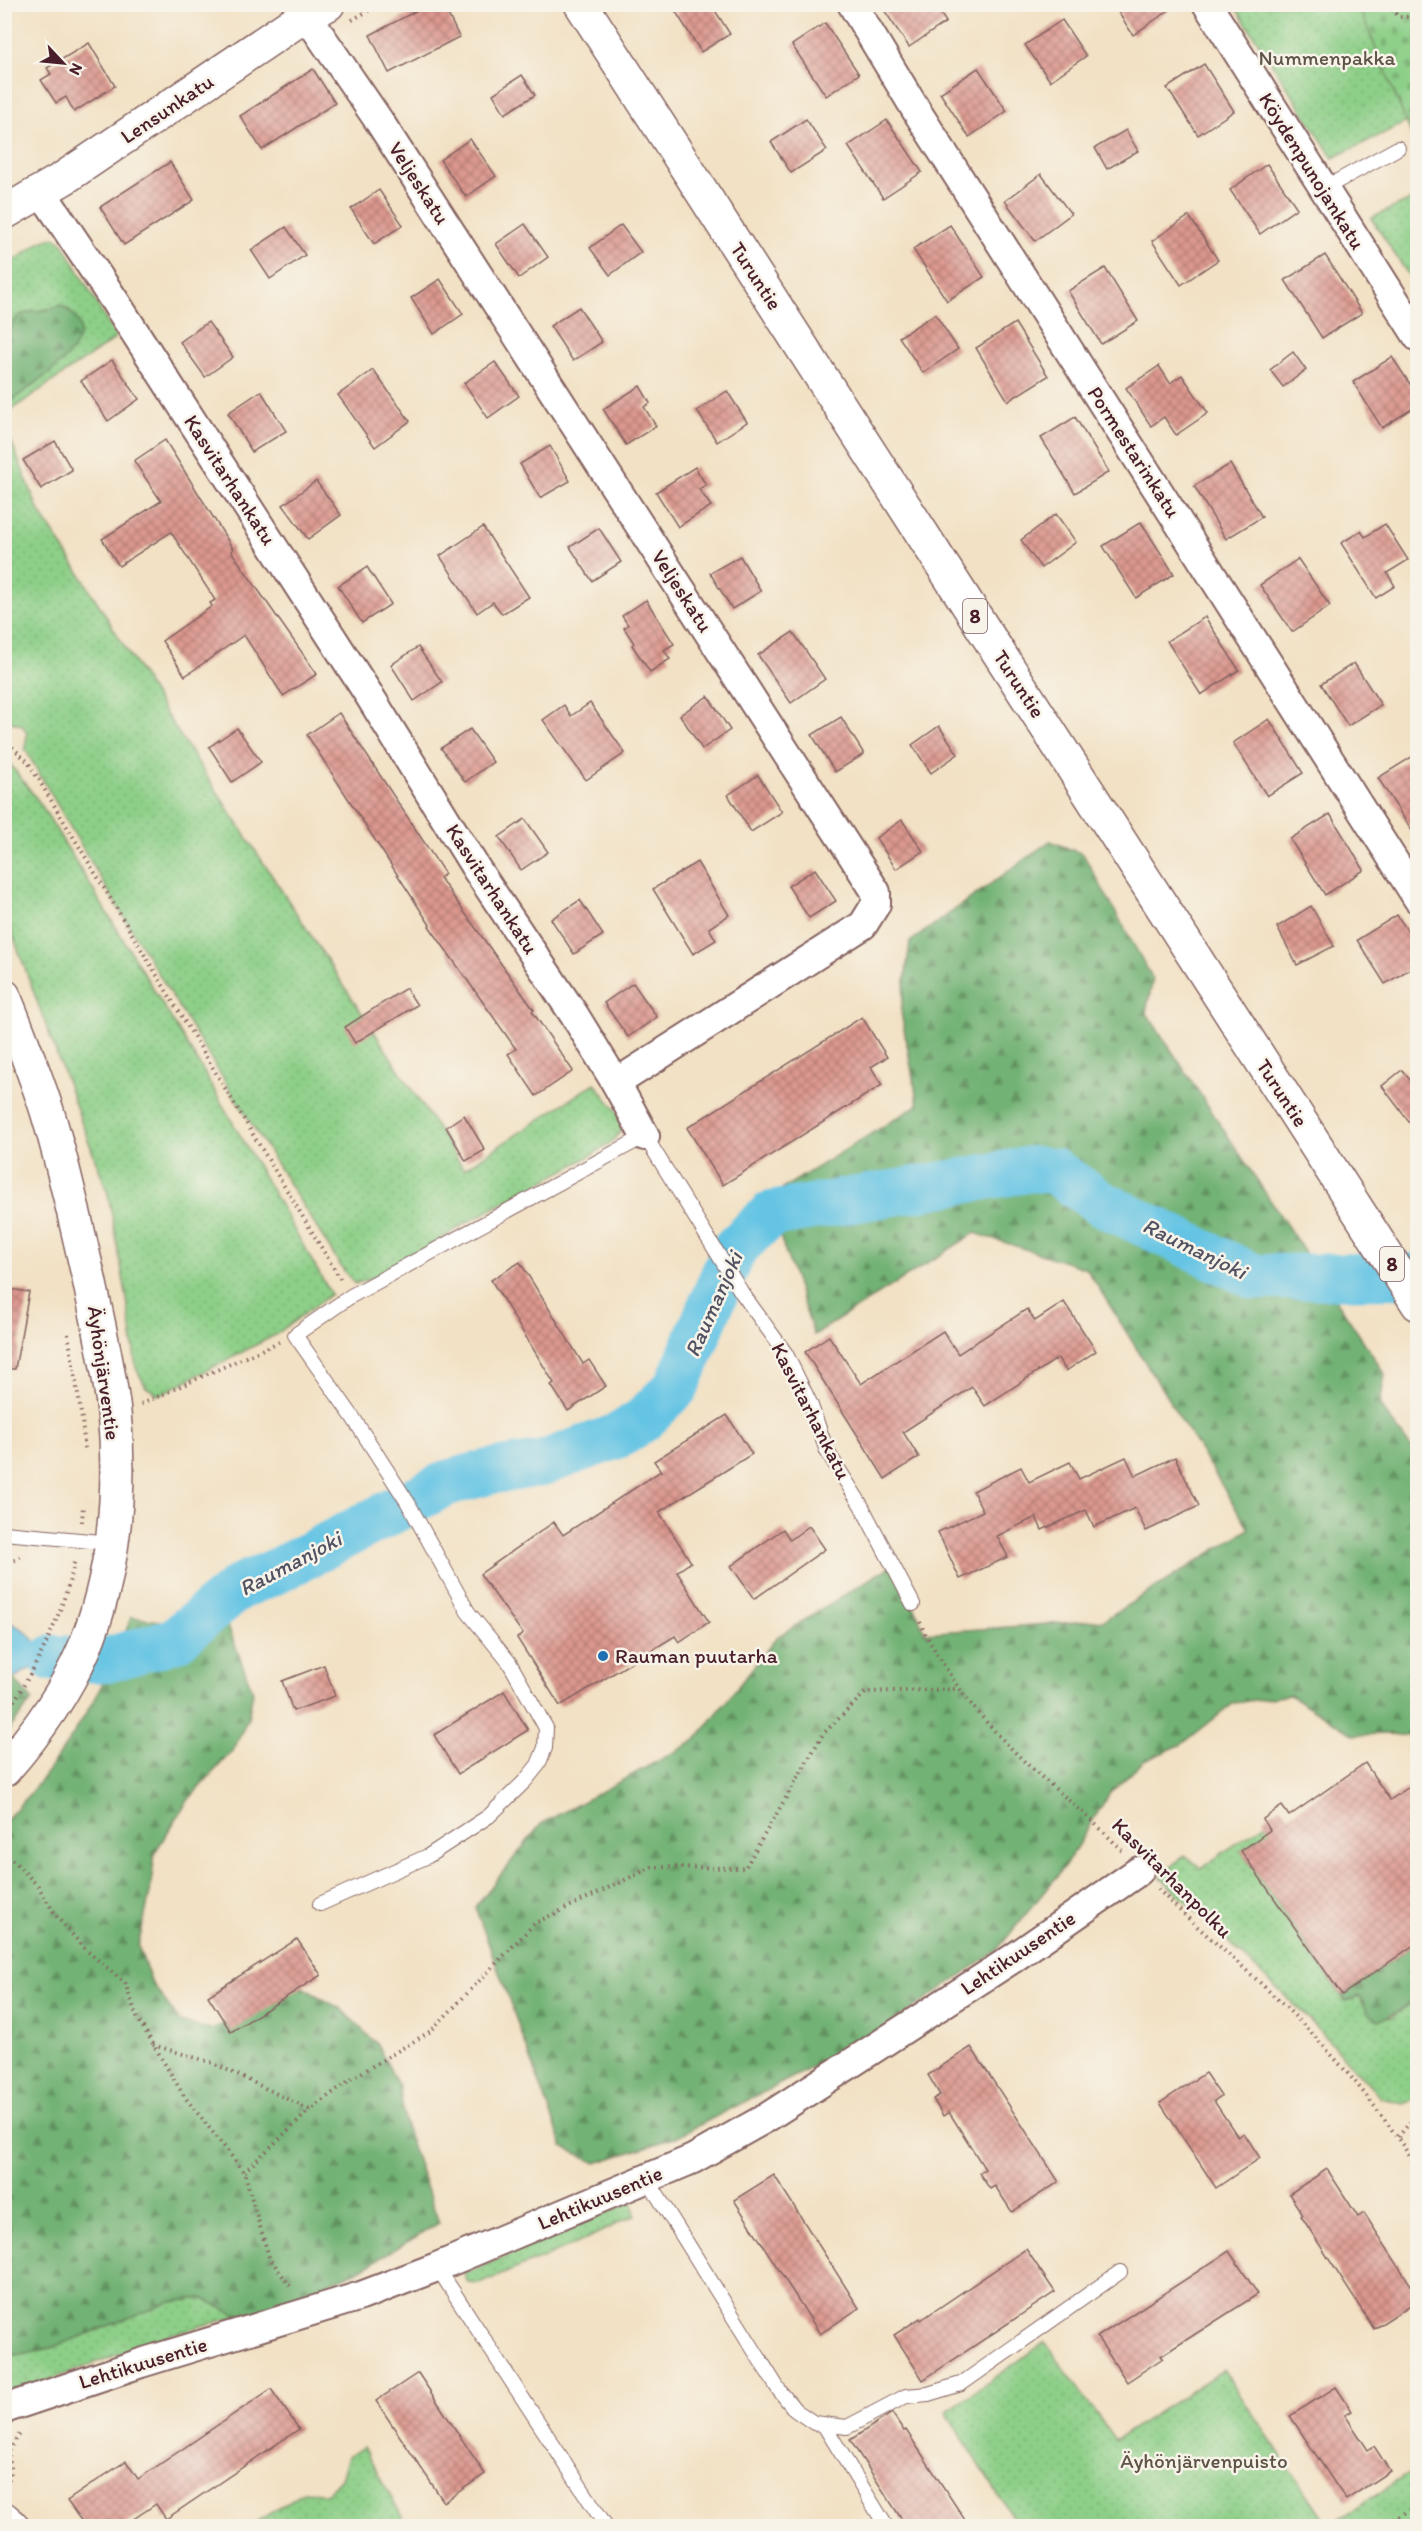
<svg xmlns="http://www.w3.org/2000/svg" width="1422" height="2531" font-family="Itim,sans-serif">
<defs>
<pattern id="grass-dots" width="8" height="8" patternUnits="userSpaceOnUse" patternTransform="scale(1.5)"><rect width="8" height="8" fill="#8dcf88"/><path d="M2 2h.1M6 6h.1" fill="none" stroke="#7bb176" stroke-width="1.8" stroke-linecap="round"/></pattern>
<pattern id="forest-firs" width="22" height="20" patternUnits="userSpaceOnUse" patternTransform="scale(1.5)"><rect width="22" height="20" fill="#72b274"/><path d="M5 1l3.5 6h-7zM16 11l3.5 6h-7z" fill="#60905f"/></pattern>
<pattern id="cemetery-stones" width="16" height="16" patternUnits="userSpaceOnUse" patternTransform="scale(1.5)"><rect width="16" height="16" fill="#8dcf88"/><path d="M2 7V4a2 2 0 0 1 4 0v3zM10 15v-3a2 2 0 0 1 4 0v3z" fill="#7bb176"/></pattern>
<pattern id="building-cross-hatch" width="8" height="8" patternUnits="userSpaceOnUse" patternTransform="scale(1.5)"><rect width="8" height="8" fill="#db988f"/><path d="M0 0l8 8M0 8l8-8" fill="none" stroke="#b47b75"/></pattern>
</defs>
<rect width="100%" height="100%" fill="#f7f3e8"/>
<filter id="ink" filterUnits="userSpaceOnUse"><feTurbulence type="fractalNoise" baseFrequency=".0167" numOctaves="2"/><feDisplacementMap in="SourceGraphic" scale="12" xChannelSelector="R" yChannelSelector="G"/><feConvolveMatrix kernelMatrix="1 2 1 2 8 2 1 2 1" color-interpolation-filters="sRGB"/></filter>
<filter id="wash" filterUnits="userSpaceOnUse"><feTurbulence type="fractalNoise" baseFrequency=".008" numOctaves="4" result="noise"/><feDisplacementMap in="SourceGraphic" scale="24" xChannelSelector="R" yChannelSelector="G"/><feGaussianBlur stdDeviation="1.35" result="paint"/><feColorMatrix in="noise" values="0 0 0 0 0 0 0 0 0 0 0 0 0 0 0 0 0 1.4 0 .05"/><feComposite in="paint" operator="in"/></filter>
<g filter="url(#wash)">
<rect width="100%" height="100%" fill="#f2e1c4"/>
<g fill="url(#grass-dots)" stroke="#6c775a" stroke-width="1.5">
<polygon points="1234,5 1358,5 1407,122 1333,158"/>
<polygon points="1417,197 1417,288 1371,218"/>
<polygon points="54,237 63,243 116,338 5,414 4,268 39,243"/>
<path d="M4,423L38,509L82,577L164,711L464,1169L595,1083L618,1113L622,1129L614,1140L592,1155L466,1223L391,1271L355,1284L344,1271C235,1098 126,926 25,749L27,734L22,725L11,722L5,713Z"/>
<polygon points="5,763 10,764 40,803 202,1069 331,1294 275,1335 159,1395 146,1387 136,1368 127,1299 108,1194 5,914"/>
<polygon points="1266,1823 1271,1830 1241,1851 1345,2001 1359,1996 1369,2014 1391,2018 1411,2003 1417,2002 1417,2098 1403,2103 1381,2098 1305,2015 1160,1877 1185,1855 1201,1868"/>
<polygon points="632,2202 635,2215 578,2243 479,2284 468,2283 464,2274"/>
<polygon points="202,2298 239,2316 172,2334 5,2397 5,2357 170,2302"/>
<polygon points="1045,2342 1115,2440 1223,2370 1329,2526 1417,2468 1417,2526 1018,2526 946,2412"/>
<polygon points="363,2447 405,2522 399,2526 250,2526 305,2491 326,2494 341,2478 348,2457"/>
</g>
<g fill="url(#forest-firs)" stroke="#5e6850" stroke-width="1.5">
<path d="M60,305C120,338 28,385 5,406C4,383 0,323 23,314C35,309 48,312 60,305Z"/>
<polygon points="1050,841 1083,854 1153,979 1146,1012 1385,1374 1380,1406 1417,1455 1417,1737 1389,1734 1354,1735 1290,1695 1234,1703 1182,1744 1144,1761 1109,1794 1065,1866 996,1951 873,2036 674,2138 596,2163 563,2147 475,1907 541,1824 695,1741 777,1637 892,1565 913,1604 925,1633 1104,1620 1249,1529 1087,1269 975,1233 814,1335 767,1198 918,1105 901,1012 910,942"/>
<path d="M217,1614L226,1621L253,1692L248,1718L234,1749L189,1799L155,1852L150,1893L138,1946L152,1983L180,2022L212,2030L297,1984L341,2009L377,2044L399,2087L407,2132L439,2223L360,2270L244,2319L202,2298L170,2302L51,2348L5,2357L4,1822C46,1779 81,1726 108,1673C118,1656 124,1636 131,1617L181,1624Z"/>
<polygon points="13,1678 32,1700 5,1735 5,1679"/>
<path d="M1417,1942V2002C1403,2003 1397,2017 1378,2020L1369,2014L1359,1996L1346,2001L1342,1996Z"/>
</g>
<polygon fill="url(#cemetery-stones)" stroke="#6c775a" stroke-width="1.5" points="1358,5 1417,5 1417,148"/>
<polygon fill="#65c4e4" stroke="#587288" stroke-width="1.5" points="4,1619 24,1630 52,1658 13,1678 5,1679"/>
<g fill="none" stroke-linecap="round" stroke-linejoin="round">
<polyline stroke="#65c4e4" stroke-width="46" points="52,1658 107,1660 175,1640 239,1587 279,1570 447,1483 488,1472 540,1464 620,1435 643,1420 677,1386 734,1249 771,1214 1032,1169 1054,1171 1103,1204 1255,1277 1418,1276"/>
</g>
<g id="blocks">
<g fill="url(#building-cross-hatch)">
<polygon points="429,4 443,4 459,37 389,73 370,35"/>
<polygon points="671,4 711,4 730,34 701,52"/>
<polygon points="880,4 934,4 946,22 909,47"/>
<polygon points="1113,4 1178,4 1133,35"/>
<polygon points="1062,20 1086,56 1050,81 1025,45"/>
<polygon points="825,23 859,74 826,96 792,45"/>
<polygon points="89,43 115,86 74,112 66,97 56,103 41,80 51,74 47,68"/>
<polygon points="1204,64 1234,111 1198,135 1167,88"/>
<polygon points="978,68 1007,111 969,137 940,93"/>
<polygon points="313,69 335,103 262,150 240,116"/>
<polygon points="522,75 535,95 505,114 493,94"/>
<polygon points="806,119 827,150 791,173 771,142"/>
<polygon points="887,120 922,172 883,198 848,146"/>
<polygon points="1126,130 1138,151 1107,169 1095,148"/>
<polygon points="470,139 496,176 466,197 440,160"/>
<polygon points="170,162 194,200 124,245 100,207"/>
<polygon points="1267,164 1297,208 1260,234 1230,190"/>
<polygon points="1041,174 1071,214 1035,241 1005,201"/>
<polygon points="379,190 403,225 374,244 351,209"/>
<polygon points="1189,216 1218,260 1181,285 1152,241"/>
<polygon points="525,224 548,257 519,278 496,244"/>
<polygon points="621,225 641,252 610,275 590,248"/>
<polygon points="950,225 984,277 947,301 913,249"/>
<polygon points="286,227 305,255 270,279 251,250"/>
<polygon points="1325,255 1362,313 1322,338 1285,280"/>
<polygon points="1105,268 1138,321 1101,344 1068,291"/>
<polygon points="440,279 463,314 434,334 411,298"/>
<polygon points="579,307 602,342 573,361 550,326"/>
<polygon points="935,314 958,349 923,373 899,337"/>
<polygon points="208,322 233,357 205,377 180,342"/>
<polygon points="1015,323 1048,376 1008,401 976,348"/>
<polygon points="1293,352 1306,370 1283,387 1270,370"/>
<polygon points="1392,357 1418,396 1418,405 1382,428 1353,382"/>
<polygon points="112,360 139,399 108,421 81,381"/>
<polygon points="495,362 519,396 488,418 464,383"/>
<polygon points="1159,366 1170,383 1182,375 1208,413 1176,435 1164,417 1151,426 1126,388"/>
<polygon points="373,370 410,421 375,447 338,395"/>
<polygon points="640,386 650,403 644,407 656,426 626,445 603,409"/>
<polygon points="261,391 286,431 252,452 228,413"/>
<polygon points="727,391 747,422 717,442 697,411"/>
<polygon points="1075,417 1109,472 1075,493 1041,438"/>
<polygon points="165,440 233,549 231,551 317,674 283,696 244,635 185,676 162,641 212,606 210,603 215,600 171,532 119,566 102,539 161,501 134,461"/>
<polygon points="55,441 72,470 41,489 23,460"/>
<polygon points="550,446 570,481 540,498 520,464"/>
<polygon points="1230,464 1262,517 1226,539 1194,486"/>
<polygon points="695,467 706,485 699,489 711,506 678,527 656,492"/>
<polygon points="316,481 341,515 308,539 283,505"/>
<polygon points="1056,514 1076,542 1041,568 1021,540"/>
<polygon points="1141,522 1174,574 1136,598 1103,546"/>
<polygon points="1385,524 1408,560 1387,573 1395,586 1376,598 1341,543 1361,531 1365,537"/>
<polygon points="483,527 529,597 502,614 493,602 477,613 440,556"/>
<polygon points="599,528 621,562 592,581 570,547"/>
<polygon points="740,556 761,591 732,609 710,573"/>
<polygon points="1298,559 1330,606 1292,632 1260,585"/>
<polygon points="367,567 391,604 362,623 338,586"/>
<polygon points="646,600 674,644 664,650 670,659 650,672 632,645 634,643 624,628 628,625 622,616"/>
<polygon points="1205,617 1239,670 1201,695 1167,641"/>
<polygon points="793,632 825,679 791,703 758,655"/>
<polygon points="418,647 442,682 414,701 391,665"/>
<polygon points="1354,663 1381,705 1348,726 1321,684"/>
<polygon points="708,696 730,730 702,749 680,715"/>
<polygon points="590,703 625,753 586,780 543,720 564,705 571,716"/>
<polygon points="339,713 445,874 440,878 534,1010 532,1011 573,1071 536,1096 508,1054 516,1049 429,926 430,925 307,735"/>
<polygon points="841,717 864,754 835,772 812,735"/>
<polygon points="1269,719 1303,773 1267,796 1233,743"/>
<polygon points="939,726 958,754 931,773 912,745"/>
<polygon points="237,728 261,762 232,782 209,747"/>
<polygon points="470,729 493,762 465,782 441,748"/>
<polygon points="1418,753 1418,840 1378,778"/>
<polygon points="758,775 782,812 751,832 728,795"/>
<polygon points="1330,814 1364,870 1325,895 1290,839"/>
<polygon points="525,819 548,852 521,870 499,837"/>
<polygon points="902,820 923,851 896,869 876,838"/>
<polygon points="697,862 729,915 709,928 716,940 693,954 653,889"/>
<polygon points="815,869 836,901 809,918 788,886"/>
<polygon points="580,900 603,935 574,954 551,919"/>
<polygon points="1311,906 1334,946 1297,965 1277,927"/>
<polygon points="1397,915 1418,947 1418,964 1385,984 1357,940"/>
<polygon points="633,983 657,1017 628,1037 604,1003"/>
<polygon points="406,988 417,1005 355,1043 345,1027"/>
<polygon points="862,1017 887,1057 871,1067 882,1085 723,1185 687,1128"/>
<polygon points="1402,1070 1418,1090 1418,1134 1382,1086"/>
<polygon points="464,1115 485,1150 466,1161 446,1127"/>
<polygon points="520,1262 583,1364 589,1360 606,1386 568,1411 551,1385 554,1383 491,1280"/>
<polygon points="4,1288 29,1292 15,1369 4,1369"/>
<polygon points="1064,1302 1096,1351 1066,1371 1058,1358 985,1406 972,1387 903,1432 919,1457 885,1479 805,1352 829,1336 861,1384 943,1331 958,1354 1027,1309 1035,1321"/>
<polygon points="727,1415 752,1454 659,1512 691,1562 677,1572 709,1622 679,1642 675,1636 560,1706 517,1638 523,1634 480,1574 554,1522 563,1535 661,1471 654,1461"/>
<polygon points="1126,1457 1135,1476 1175,1457 1199,1506 1146,1531 1135,1508 1094,1527 1086,1510 1042,1530 1036,1517 997,1536 1008,1557 960,1579 938,1532 983,1511 973,1491 1021,1467 1029,1482 1070,1462 1079,1479"/>
<polygon points="809,1526 825,1549 754,1599 731,1566 783,1529 790,1540"/>
<polygon points="324,1665 335,1696 293,1711 282,1681"/>
<polygon points="504,1691 528,1730 458,1774 434,1735"/>
<polygon points="1365,1763 1390,1800 1418,1781 1418,1942 1342,1995 1241,1851 1270,1830 1263,1819 1282,1806 1289,1816"/>
<polygon points="297,1939 321,1975 231,2032 208,1996"/>
<polygon points="971,2047 1059,2182 1012,2212 995,2186 990,2189 979,2173 985,2169 949,2112 943,2116 933,2099 940,2095 928,2075"/>
<polygon points="1205,2073 1221,2096 1214,2101 1238,2137 1244,2133 1260,2158 1216,2188 1160,2103"/>
<polygon points="1327,2169 1358,2217 1364,2213 1418,2296 1418,2300 1374,2329 1301,2216 1303,2215 1289,2194"/>
<polygon points="774,2175 859,2308 820,2334 734,2200"/>
<polygon points="1026,2249 1055,2292 923,2380 894,2335 920,2318 921,2320"/>
<polygon points="1229,2251 1258,2294 1161,2356 1163,2358 1127,2382 1097,2337"/>
<polygon points="418,2373 485,2474 444,2502 376,2401"/>
<polygon points="1336,2387 1352,2411 1345,2415 1368,2450 1374,2446 1390,2471 1346,2500 1290,2416"/>
<polygon points="271,2389 299,2429 166,2519 156,2504 123,2526 85,2526 67,2501 126,2461 138,2479"/>
<polygon points="892,2413 904,2431 906,2430 969,2526 906,2526 850,2440"/>
</g>
</g>
</g>
<g filter="url(#ink)">
<use href="#blocks" fill-opacity="0" stroke="#856361" stroke-width="1.5"/>
<g fill="none" stroke-linecap="round" stroke-linejoin="round">
<g stroke="#856361" stroke-width="16">
<g id="service">
<polyline points="1323,189 1398,148"/>
<polyline points="4,1533 112,1543"/>
<polyline points="320,1904 428,1856 489,1816 525,1781 538,1765 545,1748 546,1728 509,1662 468,1612 408,1503 352,1416 295,1335 351,1296 645,1136 742,1293 786,1354 810,1403 827,1451 861,1505 913,1604"/>
<polyline points="647,2179 779,2390 795,2410 814,2423 847,2427 906,2396 928,2394 961,2384 1120,2272"/>
<polyline points="437,2267 606,2526"/>
<polyline points="824,2425 886,2526"/>
</g>
</g>
<g stroke="#856361" stroke-width="32">
<g id="minor">
<polyline points="852,4 916,110 1418,899"/>
<polyline points="1207,4 1418,337"/>
<polyline points="307,16 379,121 876,892 876,904 863,925 616,1083"/>
<polyline points="41,191 114,300 369,695 477,870 575,1016 616,1083 645,1136"/>
<polyline points="4,2409 141,2363 361,2296 437,2267 693,2159 766,2118 850,2064 1012,1959 1139,1871"/>
</g>
</g>
<g stroke="#856361" stroke-width="36">
<g id="secondary">
<polyline points="4,213 64,178 292,24 328,4"/>
<path d="M4,996C19,1034 35,1073 47,1111C64,1166 76,1223 89,1279C98,1322 109,1368 114,1412C122,1490 114,1576 84,1649C65,1693 36,1734 4,1770"/>
<polyline points="4,2519 12,2526"/>
</g>
</g>
<g stroke="#856361" stroke-width="36">
<polyline id="trunk" points="581,4 1418,1304"/>
</g>
<g stroke="#856361" stroke-width="4" stroke-dasharray="1.5 4.5" stroke-linecap="butt">
<polyline points="1388,4 1399,17 1415,17 1418,14"/>
<polyline points="352,20 380,4"/>
<polyline points="8,743 28,762 341,1280"/>
<polyline points="68,1334 82,1419 85,1451"/>
<polyline points="141,1404 279,1342"/>
<polyline points="82,1522 83,1506"/>
<polyline points="4,1567 24,1554"/>
<path d="M920,1622C926,1637 934,1649 942,1662C965,1701 995,1733 1027,1764C1059,1793 1093,1819 1122,1851"/>
<path d="M4,1716C37,1668 62,1617 75,1559"/>
<polyline points="4,1851 38,1886 56,1916 86,1950 125,1983 137,2017 184,2096 244,2172 269,2257 292,2289"/>
<path d="M1158,1889C1195,1927 1237,1960 1275,1997C1329,2048 1379,2106 1418,2169"/>
<polyline points="153,2045 213,2063 310,2110 351,2079 431,2031 535,1923 652,1867 745,1868 823,1734 866,1692 958,1689"/>
<polyline points="1398,2137 1418,2113"/>
<polyline points="244,2172 310,2110"/>
<polyline points="4,2483 11,2477 8,2451 22,2431"/>
<polyline points="1384,2526 1418,2505"/>
</g>
<use href="#service" stroke="#fff" stroke-width="14"/>
<use href="#minor" stroke="#fff" stroke-width="28"/>
<use href="#secondary" stroke="#fff" stroke-width="33"/>
<use href="#trunk" stroke="#fff" stroke-width="33"/>
</g>
</g>
<circle fill="#1f6fb2" stroke="#f7f3e8" stroke-width="2" cx="603" cy="1656" r="6"/>
<g text-anchor="middle" stroke-width="5" stroke-linejoin="round" paint-order="stroke">
<g fill="#f7f3e8" stroke="#7e5f64" stroke-width="1.5">
<rect x="963" y="599" width="24" height="34" rx="4.5"/>
<rect x="1380" y="1247" width="24" height="34" rx="4.5"/>
</g>
<g font-size="20" font-weight="bold" fill="#4a1f2b">
<text x="975" y="623">8</text>
<text x="1392" y="1271">8</text>
</g>
<g font-size="21" fill="#5e5447" stroke="#f7f3e8">
<text x="1327" y="65">Nummenpakka</text>
<text x="1204" y="2468">Äyhönjärvenpuisto</text>
</g>
<g font-size="21" fill="#4a1f2b" stroke="#f7f3e8">
<text transform="translate(167 109) rotate(-34)" y="7">Lensunkatu</text>
<text transform="translate(1312 171) rotate(58)" y="7">Köydenpunojankatu</text>
<text transform="translate(419 183) rotate(57)" y="7">Veljeskatu</text>
<text transform="translate(756 276) rotate(57)" y="7">Turuntie</text>
<text transform="translate(1134 452) rotate(57)" y="7">Pormestarinkatu</text>
<text transform="translate(230 480) rotate(57)" y="7">Kasvitarhankatu</text>
<text transform="translate(682 591) rotate(57)" y="7">Veljeskatu</text>
<text transform="translate(1019 684) rotate(57)" y="7">Turuntie</text>
<text transform="translate(492 889) rotate(57)" y="7">Kasvitarhankatu</text>
<text transform="translate(1282 1093) rotate(57)" y="7">Turuntie</text>
<text transform="translate(104 1373) rotate(82)" y="7">Äyhönjärventie</text>
<text transform="translate(811 1411) rotate(63)" y="7">Kasvitarhankatu</text>
<text transform="translate(1172 1878) rotate(45)" y="7">Kasvitarhanpolku</text>
<text transform="translate(1018 1953) rotate(-34)" y="7">Lehtikuusentie</text>
<text transform="translate(600 2198) rotate(-23)" y="7">Lehtikuusentie</text>
<text transform="translate(143 2363) rotate(-17)" y="7">Lehtikuusentie</text>
</g>
<g font-size="21" fill="#4a1f2b" stroke="#f7f3e8" text-anchor="start">
<text x="615" y="1663">Rauman puutarha</text>
</g>
<g font-size="22" font-style="italic" fill="#525162" stroke="#f7f3e8">
<text transform="translate(1195 1248) rotate(26)" y="8">Raumanjoki</text>
<text transform="translate(713 1304) rotate(-66)" y="8">Raumanjoki</text>
<text transform="translate(290 1563) rotate(-28)" y="8">Raumanjoki</text>
</g>
</g>
<rect width="1422" height="2531" fill="none" stroke="#f7f3e8" stroke-width="24"/>
<g transform="translate(63 63) rotate(116)" stroke="#f7f3e8" stroke-width="4.5" paint-order="stroke">
<path d="M0-4.5L10 22L0 15L-10 22Z" fill="#4a1f2b"/>
<text y="-9" font-size="16" font-weight="bold" text-anchor="middle" fill="#4a1f2b">N</text>
</g>
</svg>
